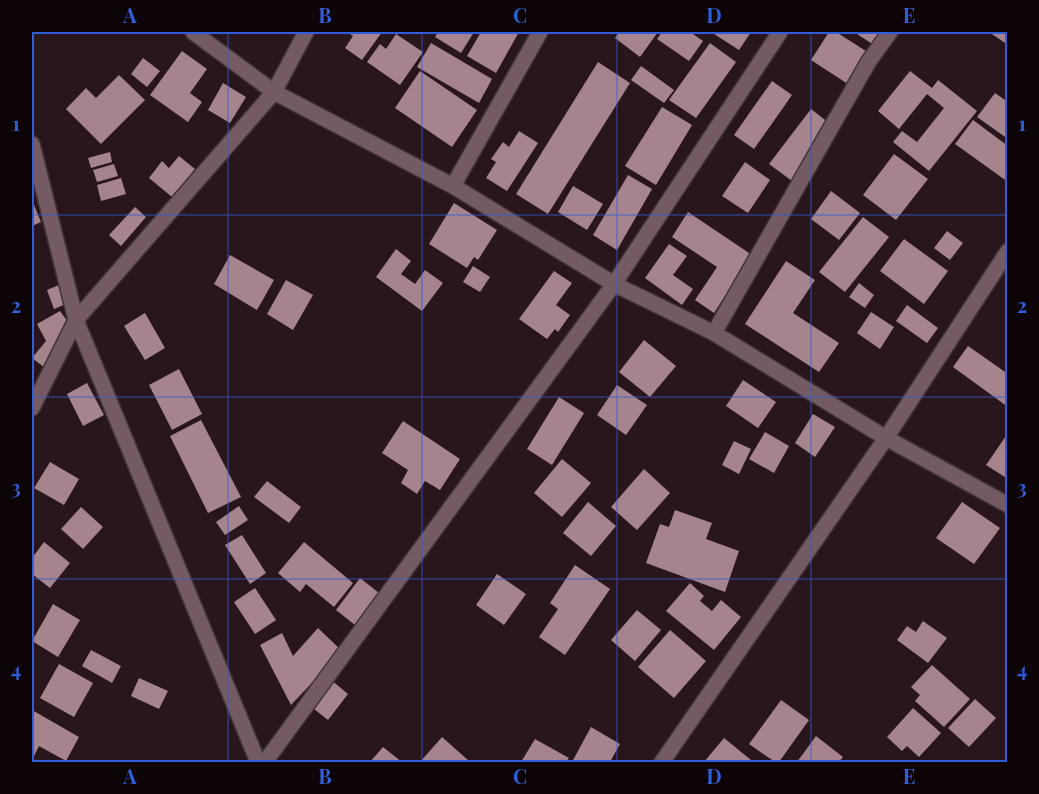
<svg xmlns="http://www.w3.org/2000/svg" width="1039" height="794" font-family="'Playfair Display',serif">
<rect width="100%" height="100%" fill="#29151c"/>
<g fill="#a6848e">
<polygon points="347,32 382,32 362,60 345,48 353,36"/>
<polygon points="438,32 474,32 461,53 435,37"/>
<polygon points="481,32 519,32 496,73 467,56"/>
<polygon points="619,32 658,32 640,57 615,38"/>
<polygon points="662,32 690,32 703,41 689,61 657,39"/>
<polygon points="711,32 751,32 739,50"/>
<polygon points="829,32 836,32 877,58 857,90 811,60"/>
<polygon points="854,32 892,32 880,49"/>
<polygon points="989,32 1008,32 1008,45"/>
<polygon points="396,34 423,52 400,85 367,62 380,44 386,49"/>
<polygon points="431,43 492,79 479,103 417,67"/>
<polygon points="710,43 736,62 696,118 669,100"/>
<polygon points="182,51 207,69 190,93 202,102 188,122 150,95"/>
<polygon points="143,58 160,71 147,87 131,74"/>
<polygon points="598,62 630,83 548,214 516,194"/>
<polygon points="641,66 674,90 664,103 631,80"/>
<polygon points="420,71 477,110 452,147 395,108"/>
<polygon points="910,71 932,88 938,80 977,111 929,171 893,142 902,131 917,142 944,108 927,94 899,129 878,111"/>
<polygon points="119,75 145,100 101,144 66,109 86,88 96,98"/>
<polygon points="772,81 792,95 754,149 734,135"/>
<polygon points="223,83 246,97 230,123 208,110"/>
<polygon points="995,93 1008,102 1008,139 977,117"/>
<polygon points="662,107 692,125 656,185 625,166"/>
<polygon points="811,109 833,126 792,181 769,164"/>
<polygon points="973,120 1008,146 1008,182 955,144"/>
<polygon points="519,131 538,143 507,191 486,178 496,162 491,159 503,142 509,147"/>
<polygon points="110,152 112,162 91,168 88,158"/>
<polygon points="894,154 928,179 896,220 863,195"/>
<polygon points="179,156 195,169 172,197 149,178 162,161 169,168"/>
<polygon points="745,162 770,180 748,213 722,196"/>
<polygon points="114,164 118,176 97,182 93,170"/>
<polygon points="628,175 652,189 617,250 593,235"/>
<polygon points="121,178 126,194 101,201 97,185"/>
<polygon points="573,186 603,204 587,230 558,212"/>
<polygon points="831,191 860,213 839,240 811,219"/>
<polygon points="32,200 41,222 32,226"/>
<polygon points="454,203 497,230 478,260 474,257 467,268 429,244"/>
<polygon points="135,207 146,217 121,246 109,235"/>
<polygon points="688,212 752,255 714,313 695,300 717,267 672,237"/>
<polygon points="863,217 889,237 845,292 819,272"/>
<polygon points="947,231 963,243 950,260 934,248"/>
<polygon points="904,239 948,271 924,304 880,271"/>
<polygon points="669,244 687,256 673,275 693,289 682,305 645,278"/>
<polygon points="396,249 411,261 401,274 415,284 425,270 443,283 422,311 376,277"/>
<polygon points="230,255 274,280 257,310 214,284"/>
<polygon points="786,261 815,280 793,313 839,343 819,372 745,324"/>
<polygon points="473,266 490,277 480,292 463,282"/>
<polygon points="554,271 572,283 556,305 570,315 558,332 555,329 547,339 519,319"/>
<polygon points="286,280 313,295 293,330 267,314"/>
<polygon points="859,283 874,295 865,308 849,297"/>
<polygon points="59,285 66,304 54,309 47,290"/>
<polygon points="907,305 938,328 927,343 896,321"/>
<polygon points="60,311 78,336 49,371 32,358 46,341 37,324"/>
<polygon points="871,312 894,327 880,349 857,333"/>
<polygon points="145,313 165,348 145,360 124,326"/>
<polygon points="644,340 676,366 650,397 619,372"/>
<polygon points="968,346 1008,374 1008,407 953,367"/>
<polygon points="179,369 202,414 172,430 149,385"/>
<polygon points="743,380 776,402 758,428 726,406"/>
<polygon points="87,383 104,415 83,426 67,394"/>
<polygon points="617,385 647,405 626,435 597,415"/>
<polygon points="559,397 584,413 552,465 527,449"/>
<polygon points="813,414 835,427 815,457 795,443"/>
<polygon points="201,420 241,497 208,513 170,436"/>
<polygon points="403,421 460,459 440,490 425,481 417,494 401,483 408,470 382,453"/>
<polygon points="765,432 789,446 774,473 749,459"/>
<polygon points="1008,433 1008,479 986,465"/>
<polygon points="734,441 751,449 739,474 722,465"/>
<polygon points="562,459 591,483 562,517 534,493"/>
<polygon points="50,462 79,479 64,505 34,488"/>
<polygon points="644,469 670,493 637,530 611,507"/>
<polygon points="267,481 301,507 289,523 254,497"/>
<polygon points="588,502 616,526 591,556 563,533"/>
<polygon points="962,502 1000,528 974,564 936,538"/>
<polygon points="239,506 248,520 225,535 216,522"/>
<polygon points="81,507 103,527 83,549 61,529"/>
<polygon points="675,510 712,523 706,539 739,551 725,592 646,563 660,524 669,527"/>
<polygon points="242,535 266,573 250,584 225,545"/>
<polygon points="44,542 70,563 50,588 32,574 32,558"/>
<polygon points="304,542 353,583 334,607 306,584 300,592 278,573"/>
<polygon points="575,565 610,589 565,655 539,637 558,609 550,603"/>
<polygon points="497,574 526,594 504,625 476,605"/>
<polygon points="360,578 379,593 355,625 336,610"/>
<polygon points="690,583 704,596 700,601 712,611 721,600 741,617 714,650 666,611"/>
<polygon points="255,588 276,620 255,634 234,602"/>
<polygon points="53,604 80,620 58,657 32,641"/>
<polygon points="637,610 661,630 635,661 611,640"/>
<polygon points="923,621 947,638 928,663 897,640 907,626 916,632"/>
<polygon points="318,628 342,651 291,705 260,645 282,633 293,656"/>
<polygon points="670,630 706,661 674,698 638,667"/>
<polygon points="91,650 121,666 112,683 82,666"/>
<polygon points="59,664 93,683 74,717 40,698"/>
<polygon points="932,665 970,699 944,727 915,701 920,695 911,687"/>
<polygon points="139,678 168,691 159,709 131,696"/>
<polygon points="330,679 348,694 328,720 309,705"/>
<polygon points="975,699 996,718 969,747 948,728"/>
<polygon points="781,700 809,720 779,762 775,762 749,744"/>
<polygon points="913,708 941,733 919,757 907,746 902,751 887,737"/>
<polygon points="32,710 79,737 66,761 39,746 32,760"/>
<polygon points="591,727 620,744 610,762 572,762"/>
<polygon points="816,736 843,757 839,762 797,762"/>
<polygon points="442,737 469,761 468,762 420,762"/>
<polygon points="724,738 751,760 749,762 704,762"/>
<polygon points="535,739 569,758 566,762 521,762"/>
<polygon points="383,747 402,762 370,762"/>
</g>
<g fill="none" stroke-linecap="round" stroke-linejoin="round">
<g stroke="#423337" stroke-width="18">
<g id="minor">
<polyline points="193,32 274,92 453,186 614,284 714,333 886,438 1008,505"/>
<polyline points="453,186 540,32"/>
<polyline points="714,333 869,61 890,32"/>
<polyline points="32,408 76,320 274,92 306,32"/>
<polyline points="265,762 614,284 780,32"/>
<polyline points="662,762 886,438 1008,251"/>
</g>
</g>
<g stroke="#423337" stroke-width="18">
<polyline id="tertiary" points="32,144 76,320 258,762"/>
</g>
<use href="#minor" stroke="#745b63" stroke-width="15"/>
<use href="#tertiary" stroke="#745b63" stroke-width="15"/>
</g>
<path fill="none" stroke="#325dd9" stroke-width="1.5" stroke-opacity="0.55" d="M228,32V762M422,32V762M617,32V762M811,32V762M32,215H1008M32,397H1008M32,579H1008"/>
<rect width="1039" height="794" fill="none" stroke="#0c0406" stroke-width="66"/>
<rect x="33" y="33" width="973" height="728" fill="none" stroke="#325dd9" stroke-width="2"/>
<g font-size="20" text-anchor="middle" font-weight="bold" fill="#325dd9">
<text x="130" y="23">A</text>
<text x="325" y="23">B</text>
<text x="520" y="23">C</text>
<text x="714" y="23">D</text>
<text x="909" y="23">E</text>
<text x="16" y="131">1</text>
<text x="1022" y="131">1</text>
<text x="16" y="313">2</text>
<text x="1022" y="313">2</text>
<text x="16" y="495">3</text>
<text x="1022" y="495">3</text>
<text x="16" y="677">4</text>
<text x="1022" y="677">4</text>
<text x="130" y="784">A</text>
<text x="325" y="784">B</text>
<text x="520" y="784">C</text>
<text x="714" y="784">D</text>
<text x="909" y="784">E</text>
</g>
</svg>
